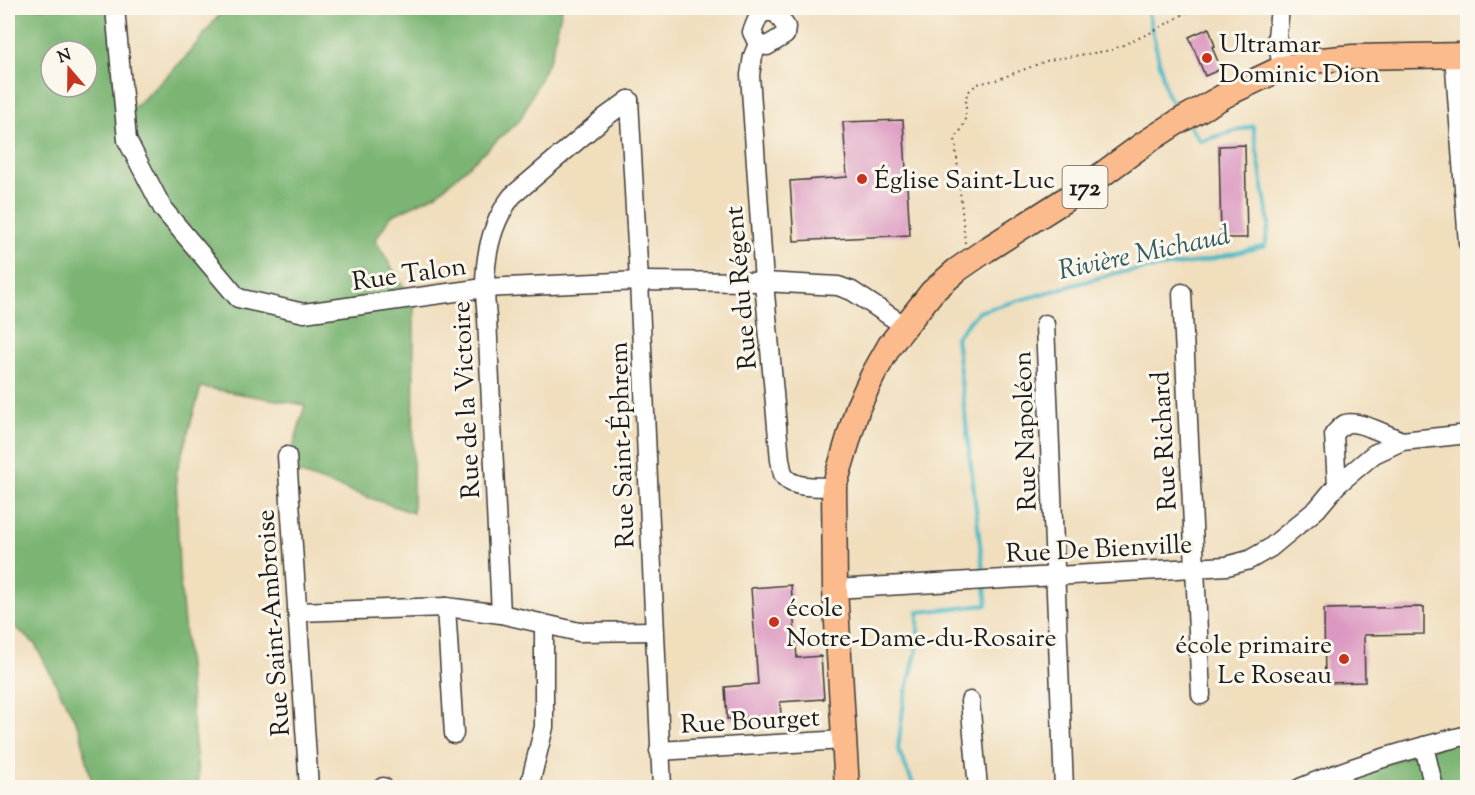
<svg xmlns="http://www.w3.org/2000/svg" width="1475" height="795" font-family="'Sorts Mill Goudy',serif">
<rect width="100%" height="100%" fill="#fbf7ec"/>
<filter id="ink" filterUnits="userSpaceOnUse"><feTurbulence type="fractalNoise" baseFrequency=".0167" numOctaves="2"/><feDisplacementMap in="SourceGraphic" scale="12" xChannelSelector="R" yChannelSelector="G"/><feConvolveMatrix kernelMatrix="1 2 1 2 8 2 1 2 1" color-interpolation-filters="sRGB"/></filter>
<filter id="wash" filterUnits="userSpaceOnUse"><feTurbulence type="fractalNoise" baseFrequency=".008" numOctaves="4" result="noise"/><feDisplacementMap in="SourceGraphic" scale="24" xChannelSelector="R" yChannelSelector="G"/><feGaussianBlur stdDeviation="1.35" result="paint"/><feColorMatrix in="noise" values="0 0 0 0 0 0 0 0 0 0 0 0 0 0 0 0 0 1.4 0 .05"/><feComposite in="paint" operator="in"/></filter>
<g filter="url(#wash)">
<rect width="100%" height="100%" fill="#f0debd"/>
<g fill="#7bb573" stroke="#4c6848" stroke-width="1.5" fill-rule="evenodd">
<path d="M8,8H116L129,105L135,107L184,59L225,8H562L551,56L520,120L437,194L391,216L375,240L414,304L413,513L287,469L305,405L201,387L176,474L179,570L199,787H93L80,730L35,644L8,621ZM51,51H87V87H51Z"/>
<polygon points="1467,738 1467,787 1305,787"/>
</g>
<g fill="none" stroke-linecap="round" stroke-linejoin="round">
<g stroke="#4ab7c5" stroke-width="4">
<polyline points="1149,8 1148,13 1167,95 1179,111"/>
<polyline points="983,570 956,337 978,312 1116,273 1199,262 1265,246 1269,223 1253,126 1200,141 1189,125"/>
<polyline points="915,788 898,749 904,701 918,645 918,612 987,605 985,587"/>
</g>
</g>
<g id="blocks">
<g fill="#db97c1">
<polygon points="1209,28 1215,46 1212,47 1221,69 1205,76 1189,37"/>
<polygon points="903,120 910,235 794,241 790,181 847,177 843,122"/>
<polygon points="1245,145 1247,238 1221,238 1219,146"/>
<polygon points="791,585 797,658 821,656 824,699 780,702 781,715 727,719 725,687 758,684 751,588"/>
<polygon points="1424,607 1424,634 1364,635 1365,682 1325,683 1324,609"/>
</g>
</g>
</g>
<g filter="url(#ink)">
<use href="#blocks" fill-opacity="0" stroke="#3c3934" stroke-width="1.5"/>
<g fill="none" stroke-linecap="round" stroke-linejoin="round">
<g stroke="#3c3934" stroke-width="21">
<g id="minor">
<polyline points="115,8 127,140 163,209 238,298 304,313 484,288 639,281 764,282 838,286 852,291 905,326"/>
<polyline points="1280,8 1277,37 1282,68"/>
<polygon points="766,12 776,12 786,27 785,35 767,46 758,44 752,32 759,15"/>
<path d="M758,44L753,56L750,75L764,282L780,460C781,464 782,470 783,474C791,490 820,486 834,487"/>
<polyline points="1454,55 1468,243"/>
<polyline points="629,100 639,281 662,788"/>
<polyline points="1182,293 1201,695"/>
<polyline points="1045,324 1064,788"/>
<polyline points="287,456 309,788"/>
<path d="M1337,485L1334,434C1337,431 1341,426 1345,424C1358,419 1388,436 1402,441"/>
<polyline points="835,589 1227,566 1249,560 1270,548 1317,509 1337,485 1374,454 1402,441 1468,434"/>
<polyline points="446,607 454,734"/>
<polyline points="297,612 446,607 501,614 579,632 654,631"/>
<path d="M501,614L487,318C482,276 485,231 512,196L604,118L629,100"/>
<polyline points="970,701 978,788"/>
<polyline points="1424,746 1434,788"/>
<polyline points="659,751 844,740"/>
<polyline points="383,787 383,788"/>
<polyline points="529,788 544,727 544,625"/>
<path d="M1300,788C1354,765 1410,749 1468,735"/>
</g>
</g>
<g stroke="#3c3934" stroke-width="27">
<polyline id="major" points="847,788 835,589 834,487 858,407 873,375 890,345 932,292 957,270 986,250 1085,187 1145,143 1176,123 1231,92 1282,68 1321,60 1353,57 1468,55"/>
</g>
<path stroke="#3c3934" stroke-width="2" stroke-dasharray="1.5 4.5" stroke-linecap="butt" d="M965,243L955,138C970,121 964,113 967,93L977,84L996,80L1049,60L1112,50L1152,32L1195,8"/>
<use href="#minor" stroke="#fff" stroke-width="18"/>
<use href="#major" stroke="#fbbb8d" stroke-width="24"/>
</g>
</g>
<g fill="#c8321e" stroke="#fbf7ec" stroke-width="2">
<circle cx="1207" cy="58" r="6"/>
<circle cx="862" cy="179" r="6"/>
<circle cx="774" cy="622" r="6"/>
<circle cx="1344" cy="659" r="6"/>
</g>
<g text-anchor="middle" stroke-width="6" stroke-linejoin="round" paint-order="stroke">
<rect fill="#fbf7ec" stroke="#5f5e5a" stroke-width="1.5" x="1062.5" y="166" width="45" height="42" rx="4.5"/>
<g font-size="24" font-weight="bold" fill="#1c1c1c">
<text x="1085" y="195">172</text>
</g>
<g font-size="26" fill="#1c1c1c" stroke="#fbf7ec" text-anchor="start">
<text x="1219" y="52">Ultramar<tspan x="1219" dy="30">Dominic Dion</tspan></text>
<text x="874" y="188">Église Saint-Luc</text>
<text x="786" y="616">école<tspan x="786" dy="30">Notre-Dame-du-Rosaire</tspan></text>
<text x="1332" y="653" text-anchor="end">école primaire<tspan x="1332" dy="30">Le Roseau</tspan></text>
</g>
<g font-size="26" fill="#1c1c1c" stroke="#fbf7ec">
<text transform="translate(409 273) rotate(-8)" y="9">Rue Talon</text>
<text transform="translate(740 288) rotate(-95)" y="9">Rue du Régent</text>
<text transform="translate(465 400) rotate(-93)" y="9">Rue de la Victoire</text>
<text transform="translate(1024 431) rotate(-92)" y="9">Rue Napoléon</text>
<text transform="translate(1163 441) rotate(-93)" y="9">Rue Richard</text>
<text transform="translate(621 445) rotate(-92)" y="9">Rue Saint-Éphrem</text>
<text transform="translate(1099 548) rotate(-3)" y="9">Rue De Bienville</text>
<text transform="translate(272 623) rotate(-94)" y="9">Rue Saint-Ambroise</text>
<text transform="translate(750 720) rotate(-3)" y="9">Rue Bourget</text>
</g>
<g font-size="27" font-style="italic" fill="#2e5a60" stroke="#fbf7ec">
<text transform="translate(1144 252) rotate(-12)" y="9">Rivière Michaud</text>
</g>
</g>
<rect width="1475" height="795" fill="none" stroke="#fbf7ec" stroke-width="30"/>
<g transform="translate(69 69) rotate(340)"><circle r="28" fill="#fbf7ec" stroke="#a29f99" stroke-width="1.5"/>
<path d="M0-4.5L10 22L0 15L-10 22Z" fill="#c8321e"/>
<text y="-9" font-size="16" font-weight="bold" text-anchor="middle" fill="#1c1c1c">N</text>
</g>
</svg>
